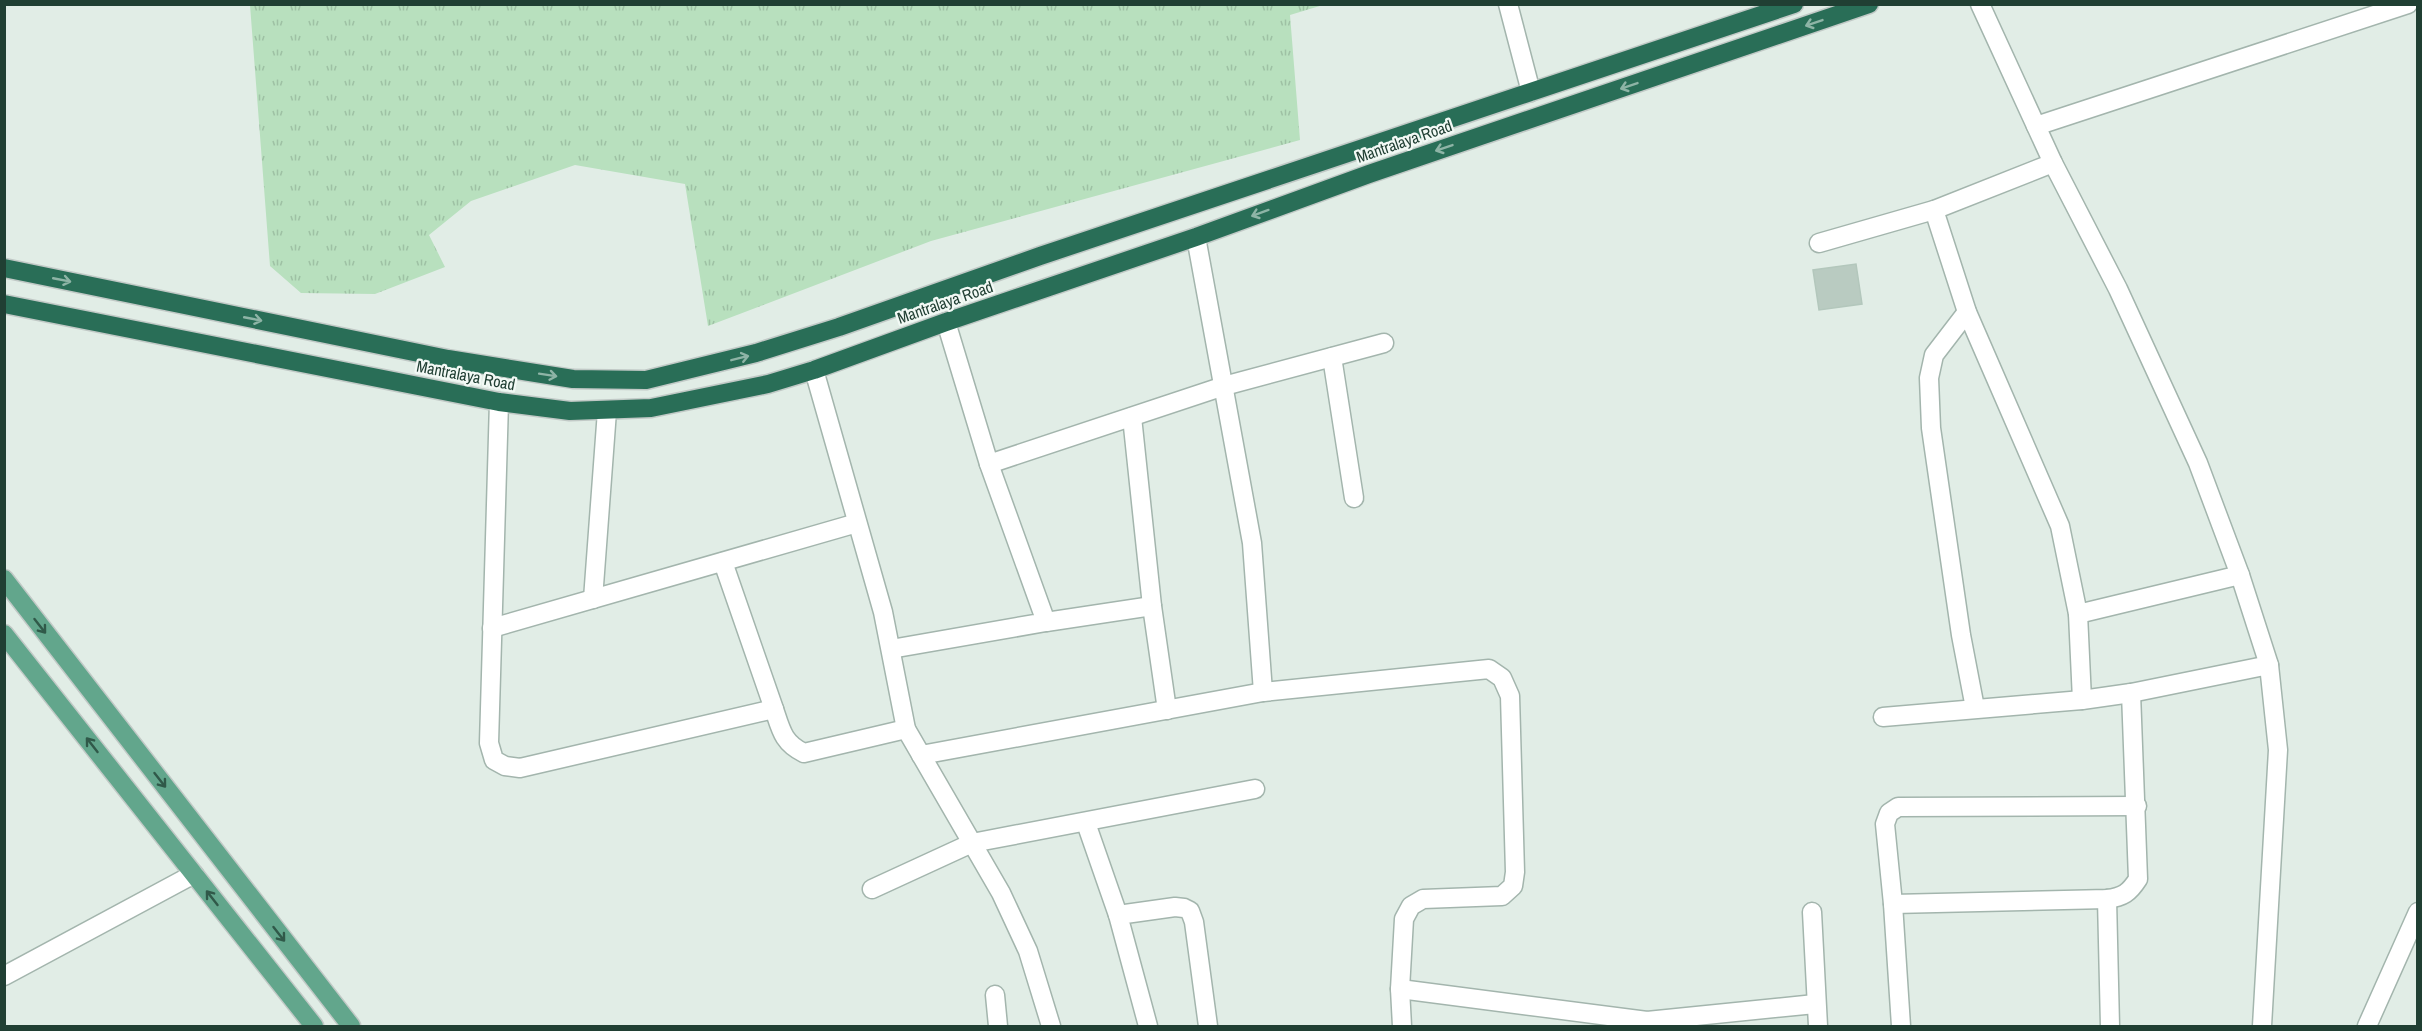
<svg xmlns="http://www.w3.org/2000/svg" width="2422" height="1031" font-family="'Archivo Narrow',sans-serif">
<defs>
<pattern id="grass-tufts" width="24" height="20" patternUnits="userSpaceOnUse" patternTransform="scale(1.5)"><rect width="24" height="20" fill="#b8e0be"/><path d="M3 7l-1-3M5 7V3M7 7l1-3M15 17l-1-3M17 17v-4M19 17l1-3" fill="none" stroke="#9ec1a4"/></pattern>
</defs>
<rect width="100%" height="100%" fill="#e1ede6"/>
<polygon fill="url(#grass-tufts)" points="250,5 250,4 1323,5 1290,15 1300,140 931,241 708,326 685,184 575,165 471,201 429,235 445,267 375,294 301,293 270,266"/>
<polygon fill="#b9cbc1" stroke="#b3c7bc" stroke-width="1.5" points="1856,264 1862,304 1819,310 1813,270"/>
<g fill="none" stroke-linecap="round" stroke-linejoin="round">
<g stroke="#a3b5ad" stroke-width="21">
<g id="minor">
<polyline points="1508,4 1531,92"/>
<polyline points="1980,4 2053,163 2118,289 2198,463 2240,575 2269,665 2278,750 2262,1026"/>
<polyline points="2036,126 2408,4"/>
<polyline points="1934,210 1967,312 2060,526 2078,614 2082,700"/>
<polyline points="1196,237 1252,543 1263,692"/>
<polyline points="1819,243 1934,210 2053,163"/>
<polyline points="1967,312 1934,355 1929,378 1931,428 1961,635 1975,708"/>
<polyline points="1332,357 1354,498"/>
<polyline points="814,370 883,612 906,729 1001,893 1028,951 1051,1026"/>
<polyline points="499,402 489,743 494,760 505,766 520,768 774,709 723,562"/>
<polyline points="1132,417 1152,606 1167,710"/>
<polyline points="989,464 1224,386 1384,343"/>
<polyline points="593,599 607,411"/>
<polyline points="2078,614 2240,575"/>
<polyline points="1046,622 1152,606"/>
<polyline points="492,628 857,523"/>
<polyline points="891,649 1046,622 989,464 946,322"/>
<path d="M774,709C781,730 783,743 804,753L906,729"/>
<polyline points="1883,717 2082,700 2131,693 2269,665"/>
<polyline points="921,755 1263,692 1489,669 1502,678 1510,696 1515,872 1513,886 1502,896 1423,899 1411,906 1404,919 1400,989 1402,1026"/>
<polyline points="1086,823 1118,915"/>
<polyline points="872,889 972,843 1255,789"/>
<polyline points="2107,899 2110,1026"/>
<path d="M1893,904L2107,899C2123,897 2129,893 2138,879L2131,693"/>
<polyline points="1812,912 1818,1026"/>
<polyline points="4,976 194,874"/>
<polyline points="1400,989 1647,1021 1815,1004"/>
<polyline points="995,995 998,1026"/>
<polyline points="1148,1026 1118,915 1175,907 1184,908 1190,911 1194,922 1208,1026"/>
<polyline points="1901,1026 1893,904 1885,824 1889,813 1898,807 2137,806"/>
<polyline points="2367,1026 2418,912"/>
</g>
</g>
<g stroke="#c1c9c6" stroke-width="21">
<g id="major">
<polyline points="4,579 351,1026"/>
<polyline points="4,634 314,1026"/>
</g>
</g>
<g stroke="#c1c9c6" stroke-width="21">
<g id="highway">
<polyline points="4,268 448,359 573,379 646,380 756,353 839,327 1040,256 1794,4"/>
<polyline points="4,304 499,402 570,411 651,408 768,384 814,370 946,322 1196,237 1369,174 1869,4"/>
</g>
</g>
<use href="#minor" stroke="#fff" stroke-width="18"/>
<use href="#major" stroke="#62a68c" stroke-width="18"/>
<use href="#highway" stroke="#296e57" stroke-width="18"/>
</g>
<defs><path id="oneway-shaft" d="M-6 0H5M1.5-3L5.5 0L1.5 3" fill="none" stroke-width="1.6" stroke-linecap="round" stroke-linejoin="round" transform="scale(1.5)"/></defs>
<g stroke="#8eb4a6">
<use href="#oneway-shaft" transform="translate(1814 23) rotate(161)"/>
<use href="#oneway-shaft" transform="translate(1629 86) rotate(161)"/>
<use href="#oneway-shaft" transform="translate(1444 148) rotate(161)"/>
<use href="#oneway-shaft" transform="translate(1260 213) rotate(160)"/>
<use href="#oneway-shaft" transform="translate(62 280) rotate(11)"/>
<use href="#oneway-shaft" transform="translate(253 319) rotate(11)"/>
<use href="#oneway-shaft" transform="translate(740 358) rotate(-14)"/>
<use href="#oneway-shaft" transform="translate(548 375) rotate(9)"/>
</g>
<g stroke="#305949">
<use href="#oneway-shaft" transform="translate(40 626) rotate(52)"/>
<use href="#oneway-shaft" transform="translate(92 745) rotate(-128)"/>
<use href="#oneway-shaft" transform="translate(160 780) rotate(52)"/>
<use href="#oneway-shaft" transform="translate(212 898) rotate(-128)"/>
<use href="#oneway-shaft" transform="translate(279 934) rotate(52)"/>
</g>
<g text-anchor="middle" stroke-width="4.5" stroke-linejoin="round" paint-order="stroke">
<g font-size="16" fill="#203f33" stroke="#f2f9f5">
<text transform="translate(1404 141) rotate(-19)" y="6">Mantralaya Road</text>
<text transform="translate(945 302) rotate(-19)" y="6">Mantralaya Road</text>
<text transform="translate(466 375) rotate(11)" y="6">Mantralaya Road</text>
</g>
</g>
<rect width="2422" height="1031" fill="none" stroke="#203f33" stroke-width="12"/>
</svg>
